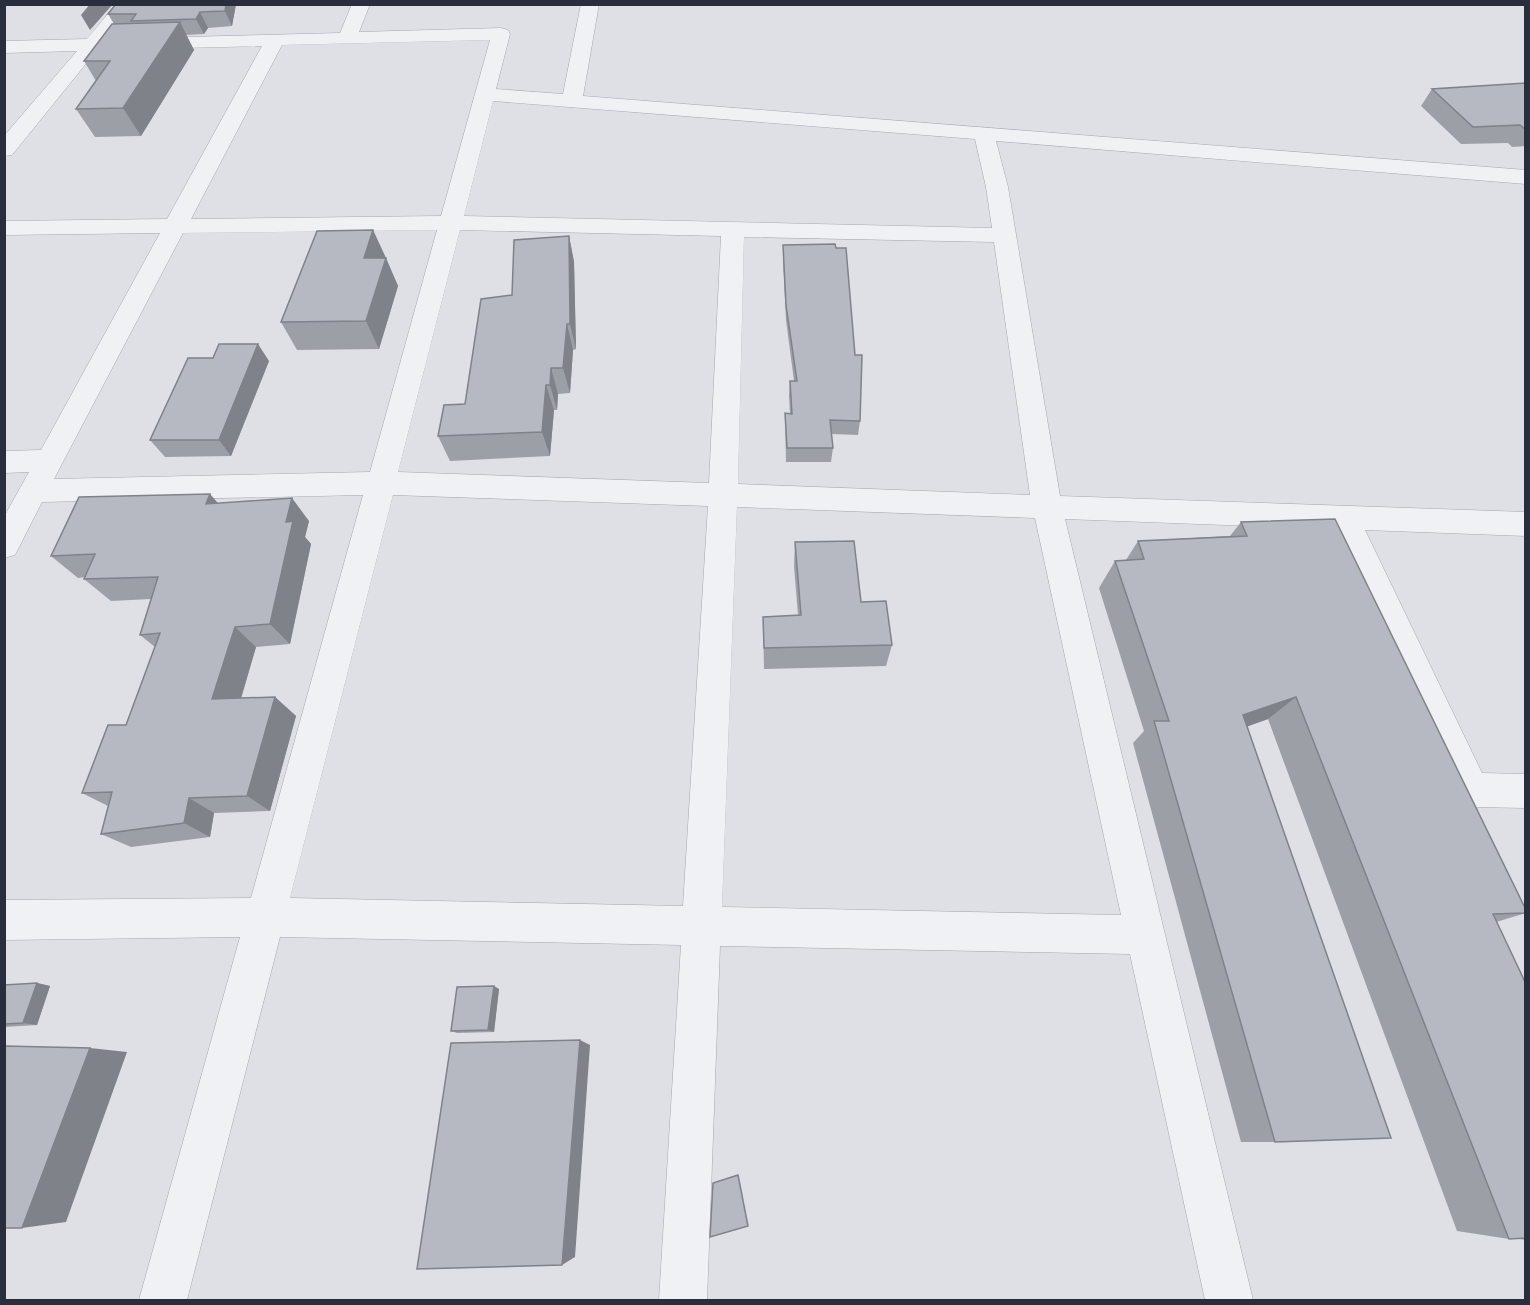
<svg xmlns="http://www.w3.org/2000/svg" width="1530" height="1305" font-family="Mulish,sans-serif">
<rect width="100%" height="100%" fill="#dee0e6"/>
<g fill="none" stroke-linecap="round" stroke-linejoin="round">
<g stroke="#a4a7af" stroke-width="1">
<path id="minor" d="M116,4H135L107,39L340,33L352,4H370L359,32L501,28L508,30L510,34L496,89L563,94L581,4H599L583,96L1526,170V184L996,141L1008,187L1060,496L1526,512V536L1365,530L1482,773L1526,774V808L1472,807L1459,802L1334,529L1065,519L1253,1300H1205L1130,954L720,946L707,1300H659L681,945L280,937L187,1300H139L240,937L4,940V900L251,898L363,495L42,502L15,555L4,558V517L29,472L4,473V451L41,450L160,233L4,235V221L167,219L262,46L97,50L12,155L4,156V136L77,51L4,53V41L87,39ZM490,40L441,216L191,219L282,45ZM493,101L975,139L986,187L992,228L464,216ZM437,230L370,472L54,479L183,233ZM460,230L721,236L709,483L398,472ZM744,237L994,242L1030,495L738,484ZM393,495L708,506L683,906L290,898ZM737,507L1035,518L1121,915L722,907Z"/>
</g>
<use href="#minor" fill="#f0f1f5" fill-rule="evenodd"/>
</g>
<g fill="#9d9fa7">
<polygon points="236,4 232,26 208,28 204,34 186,35 194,50 141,136 95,137 76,109 96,81 84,61 114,24 108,14"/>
<polygon points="1526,83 1526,146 1512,147 1508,143 1461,144 1421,106 1432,89"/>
<polygon points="373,230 398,286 379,349 297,350 281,322"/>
<polygon points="569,236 574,262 576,349 573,350 570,393 558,394 557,410 554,410 550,456 450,461 438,436 465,404 512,295"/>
<polygon points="783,245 860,421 858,435 831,434 833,448 831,462 786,462 785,413 790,414 789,395 790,381 794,381 786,320 783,260"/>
<polygon points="269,361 231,456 165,457 150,440"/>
<polygon points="210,494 217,503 309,521 305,537 311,544 290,644 256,647 241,699 275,697 296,716 270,811 214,813 210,837 131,847 101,834 108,806 82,793 126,725 155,647 140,635 151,599 111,601 84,579 85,577 78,578 51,556"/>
<polygon points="1241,522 1526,913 1496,922 1526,984 1526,1240 1519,1239 1509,1239 1457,1231 1268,719 1248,726 1275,1142 1241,1142 1133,743 1144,731 1099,588 1115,561 1126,560 1138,541 1230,536"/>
<polygon points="795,542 861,602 892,645 886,666 764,669 763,617 798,615 794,566"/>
<polygon points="37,983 50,986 37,1025 4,1027 4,985"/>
<polygon points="499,989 494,1032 457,1033 451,1031"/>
</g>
<g fill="#7f8288">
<polygon points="90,4 113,4 90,30 81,15"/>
<polygon points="226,4 236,4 232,26 225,11"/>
<polygon points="200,12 208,28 204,34 196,19"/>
<polygon points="180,22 194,50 141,136 123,108"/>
<polygon points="373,230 386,258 364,258"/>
<polygon points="569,236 574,262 576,349 570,324"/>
<polygon points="386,258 398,286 379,349 366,321"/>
<polygon points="567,324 573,350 570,393 563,368"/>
<polygon points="258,344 269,361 231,456 219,440"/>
<polygon points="551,368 558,394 557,410 550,385"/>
<polygon points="546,385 554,410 550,456 542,432"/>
<polygon points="210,494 230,517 206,504"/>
<polygon points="292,498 309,521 305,537 311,544 290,644 270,624 286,522"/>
<polygon points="235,627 256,647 235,718 212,699"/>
<polygon points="275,697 296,716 270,811 247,796"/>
<polygon points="1296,697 1268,719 1218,737 1243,715"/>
<polygon points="189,798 214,813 210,837 184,823"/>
<polygon points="37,983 50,986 37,1025 23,1023"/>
<polygon points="494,986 499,989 494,1032 488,1030"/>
<polygon points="580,1040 590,1045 575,1257 562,1265"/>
<polygon points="90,1048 127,1052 66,1222 22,1228"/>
</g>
<g fill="#b6b9c2" stroke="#7f8288" stroke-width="1.5">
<polygon points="116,4 226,4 225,11 200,12 196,19 131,21 136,14 108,14"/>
<polygon points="180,22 123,108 76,109 110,61 84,61 112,24"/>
<polygon points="1526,83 1526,130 1520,125 1473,127 1432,89"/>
<polygon points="373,230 364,258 386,258 366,321 281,322 317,231"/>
<polygon points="569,236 570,324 567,324 563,368 551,368 550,385 546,385 542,432 438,436 444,405 465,404 481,299 512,295 514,240"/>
<polygon points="835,244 836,248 846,248 855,355 862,355 860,421 830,420 833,448 787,448 785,413 792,414 790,381 797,381 786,305 783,245"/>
<polygon points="219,344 258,344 219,440 150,440 188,358 213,358"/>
<polygon points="210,494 206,504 292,498 286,522 293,521 270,624 235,627 212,699 275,697 247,796 189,798 184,823 101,834 112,792 82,793 108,725 126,725 160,633 140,635 158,577 84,579 95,554 51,556 79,497"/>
<polygon points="1335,519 1526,910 1526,913 1493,914 1526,984 1526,1238 1509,1239 1296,697 1243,715 1391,1138 1275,1142 1154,721 1169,721 1115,561 1144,559 1138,541 1247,536 1241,522"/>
<polygon points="854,541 861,602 886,601 892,645 764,648 763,617 801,615 795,542"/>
<polygon points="37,983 23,1023 4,1024 4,985"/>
<polygon points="494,986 488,1030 451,1031 457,987"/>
<polygon points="580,1040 562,1265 417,1269 451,1043"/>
<polygon points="4,1046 90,1048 22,1228 4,1228"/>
<polygon points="738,1175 748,1226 710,1237 713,1183"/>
</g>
<rect width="1530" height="1305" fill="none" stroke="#282e3b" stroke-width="12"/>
</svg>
